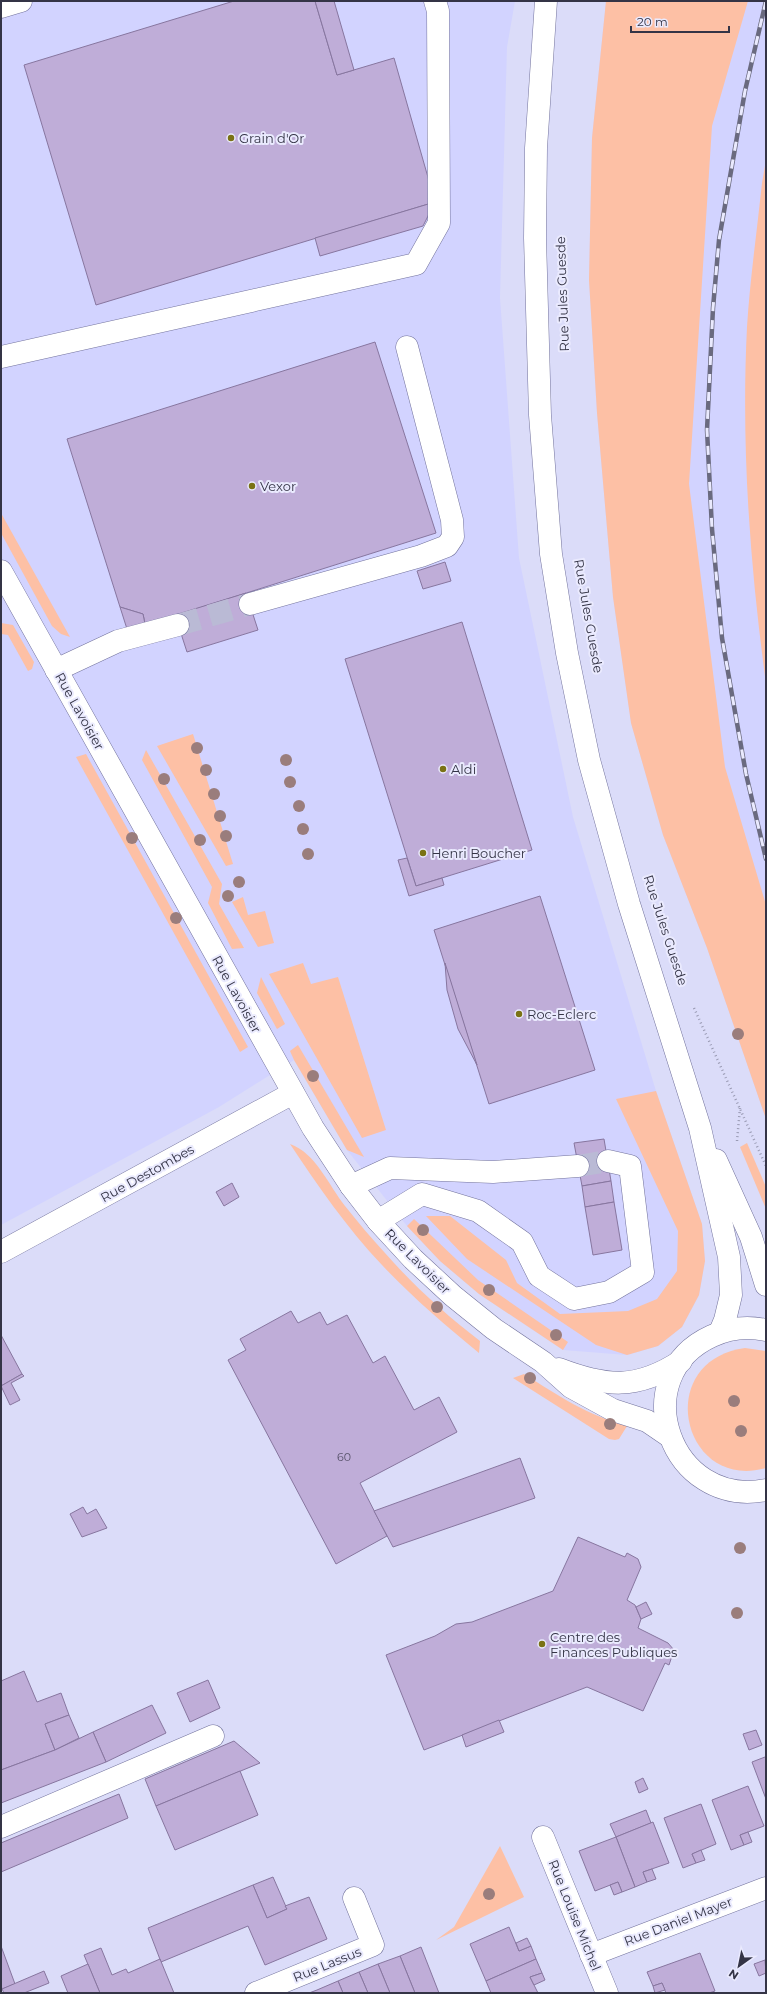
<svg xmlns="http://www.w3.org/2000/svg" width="767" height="1994" font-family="Montserrat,sans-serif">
<rect width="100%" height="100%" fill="#dbdcf9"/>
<g fill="#d2d3ff">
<polygon points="1,1 515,1 507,47 500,298 519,558 573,817 656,1091 702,1224 705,1261 699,1295 682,1327 658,1346 627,1355 563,1350 479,1294 440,1261 407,1226 347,1150 294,1060 219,1107 1,1225"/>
<polygon points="606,1 766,1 766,1119 707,948 663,835 631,723 613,597 597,413 589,280 592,138"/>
</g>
<g fill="#fdc0a5">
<polygon points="606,1 748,1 712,126 689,484 725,767 766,905 766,1119 707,948 663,835 631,723 613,597 597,413 589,280 592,138"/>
<path d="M766,160V684C750,566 741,447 747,327C750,279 757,231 762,183Z"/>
<polygon points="1,513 70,637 61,634 52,626 1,533"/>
<polygon points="1,623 13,625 34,662 32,669 28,671 8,635 1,634"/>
<polygon points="193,734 233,864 226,866 157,746"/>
<polygon points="146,750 222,884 219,904 244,948 232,949 208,903 212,887 142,760"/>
<polygon points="86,754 248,1047 240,1052 76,757"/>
<polygon points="243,897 248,915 265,911 274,943 258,947 232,902"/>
<polygon points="303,963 311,984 338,977 386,1130 362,1138 269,974"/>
<polygon points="261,977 285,1024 277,1029 257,993"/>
<polygon points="298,1045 364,1157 347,1150 294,1060 290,1051"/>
<polygon points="656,1091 702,1224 705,1261 699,1295 682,1327 658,1346 627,1355 596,1345 467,1259 426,1216 450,1216 506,1260 517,1283 560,1314 628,1311 657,1299 677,1271 678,1231 616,1099"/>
<polygon points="747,1143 766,1187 766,1209 740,1147"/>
<path d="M290,1144C316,1153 329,1186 345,1206C358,1222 371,1238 385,1253C413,1285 446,1315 480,1341L479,1353C445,1325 412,1297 382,1265C347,1228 318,1186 290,1144Z"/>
<polygon points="414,1219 478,1280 568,1342 563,1350 479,1294 440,1261 407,1226"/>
<path d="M745,1348L766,1351V1468C682,1492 652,1361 745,1348Z"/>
<path d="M524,1374C557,1395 589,1416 627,1426L619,1439L615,1440L609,1439L513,1378Z"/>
<polygon points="500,1846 524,1897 436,1940 454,1927"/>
</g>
<g fill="#bfadd8" stroke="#87769f">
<polygon points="234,1 315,1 337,75 394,58 435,202 96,305 24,65"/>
<polygon points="315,1 334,1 354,70 337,75"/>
<polygon points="435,202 423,226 320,256 315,238"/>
<polygon points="375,342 436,533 161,620 146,628 143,614 120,607 67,439"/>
<polygon points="445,562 451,581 423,589 417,571"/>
<polygon points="246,593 258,630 187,652 175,615"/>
<polygon points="120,607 143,614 145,624 127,629"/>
<polygon points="462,622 532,850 416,886 345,659"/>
<polygon points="407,858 416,886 442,878 444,885 409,896 398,860"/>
<polygon points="540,896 595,1070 489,1104 434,930"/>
<polygon points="445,963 477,1065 458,1029 447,990"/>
<polygon points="604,1139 611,1181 582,1186 574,1143"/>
<polygon points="611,1181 614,1202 585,1207 582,1186"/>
<polygon points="232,1183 239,1197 224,1206 216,1192"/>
<polygon points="614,1202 622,1250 593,1255 585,1207"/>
<polygon points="291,1311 298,1323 320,1312 327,1325 347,1315 373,1363 385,1356 414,1410 439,1397 457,1432 360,1483 387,1536 336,1564 228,1360 246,1350 240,1339"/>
<polygon points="1,1335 22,1374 1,1386"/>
<polygon points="22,1374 24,1376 11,1383 20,1400 10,1405 1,1386"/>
<polygon points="520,1458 535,1498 393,1547 374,1511"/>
<polygon points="83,1507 87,1514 96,1509 107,1528 82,1537 70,1514"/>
<polygon points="578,1537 625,1557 627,1553 638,1559 641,1567 627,1600 635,1605 641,1619 638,1628 668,1643 674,1650 669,1665 665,1663 643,1711 587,1687 424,1750 386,1655 435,1636 456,1624 472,1622 553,1591"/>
<polygon points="646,1602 652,1614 641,1619 636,1607"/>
<polygon points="24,1671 37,1702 61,1693 69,1715 45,1724 55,1750 1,1770 1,1681"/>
<polygon points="208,1680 220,1708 190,1722 177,1693"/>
<polygon points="152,1705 166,1733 106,1762 93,1732"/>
<polygon points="69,1715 79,1738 55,1750 45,1724"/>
<polygon points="499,1720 504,1732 466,1747 462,1735"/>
<polygon points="756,1730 762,1745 749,1750 743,1734"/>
<polygon points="93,1732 106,1762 1,1803 1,1770 55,1750"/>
<polygon points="234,1741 260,1763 156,1806 145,1779"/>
<polygon points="765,1757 766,1758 766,1799 752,1762"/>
<polygon points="240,1771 258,1815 175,1850 156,1806"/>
<polygon points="643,1778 648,1789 639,1793 635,1782"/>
<polygon points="748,1786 764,1826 740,1835 744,1845 731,1850 712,1800"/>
<polygon points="119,1794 128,1818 1,1872 1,1843"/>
<polygon points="701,1804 716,1844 692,1854 696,1863 683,1868 664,1818"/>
<polygon points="646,1810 651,1823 616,1837 610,1824"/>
<polygon points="653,1822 669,1863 643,1872 647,1882 635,1887 616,1837"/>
<polygon points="748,1832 752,1842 744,1845 740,1835"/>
<polygon points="616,1837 635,1887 622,1892 618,1882 595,1891 579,1851"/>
<polygon points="701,1850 705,1860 696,1863 692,1854"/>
<polygon points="652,1869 656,1879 647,1882 643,1872"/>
<polygon points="273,1877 287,1909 267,1918 253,1885"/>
<polygon points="618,1882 622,1892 614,1895 610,1885"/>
<polygon points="253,1885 267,1918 287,1909 285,1906 309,1897 327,1939 265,1965 248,1926 161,1962 148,1928"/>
<polygon points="509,1927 519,1951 531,1946 536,1959 486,1981 470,1944"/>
<polygon points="527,1938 531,1946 519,1951 516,1943"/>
<polygon points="1,1946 15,1984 2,1989 1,1985"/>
<polygon points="421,1947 439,1993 415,1993 400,1956"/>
<polygon points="101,1948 112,1975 126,1969 128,1973 160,1959 174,1993 100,1993 84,1955"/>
<polygon points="700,1953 715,1991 709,1993 666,1993 662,1983 653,1986 647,1972"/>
<polygon points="400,1956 415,1993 390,1993 378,1964"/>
<polygon points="536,1959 542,1973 530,1977 538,1993 491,1993 486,1981"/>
<polygon points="765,1960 766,1973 759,1976 754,1964"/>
<polygon points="88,1964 100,1993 68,1993 61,1976"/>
<polygon points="378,1964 390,1993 368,1993 359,1972"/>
<polygon points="44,1971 49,1983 24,1993 4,1993 2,1989"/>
<polygon points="359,1972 368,1993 343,1993 338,1981"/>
<polygon points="542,1973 545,1980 534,1985 530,1977"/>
<polygon points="338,1981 343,1993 309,1993 317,1990"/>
<polygon points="662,1983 665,1990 655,1993 653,1986"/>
</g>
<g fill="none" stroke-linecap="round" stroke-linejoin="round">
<g stroke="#babad5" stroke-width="22" stroke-dasharray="22 11" stroke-linecap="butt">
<polyline points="178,625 250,604"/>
<polyline points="578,1166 608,1161"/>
</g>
<g stroke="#73739d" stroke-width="23">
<g id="minor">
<polyline points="546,1 536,148 535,238 540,415 551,554 567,653 589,760 629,904 700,1128 729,1257 731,1295 725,1320 720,1332"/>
<polyline points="1,7 21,1"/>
<polyline points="1,357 416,264 439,223 438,11 435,1"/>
<polyline points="1,571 313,1128 351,1186 378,1221 413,1259 453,1296 494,1329 543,1362 571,1387 613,1410 647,1421 669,1436"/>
<polyline points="250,604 421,556 447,546 453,537 452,520 407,347"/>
<polyline points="56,670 118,641 178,625"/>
<polyline points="716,1160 751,1237 766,1285"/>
<polyline points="351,1186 390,1168 493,1172 578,1166"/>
<polyline points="378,1221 422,1194 478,1211 522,1242 539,1276 574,1299 609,1292 643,1272 630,1166 608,1161"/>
<polyline points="1,1252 293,1093"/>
<path d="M766,1330C748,1326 729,1328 712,1336C624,1376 670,1509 766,1490"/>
<path d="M559,1369C606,1387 637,1390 681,1361"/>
<polyline points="1,1827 213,1736"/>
<polyline points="543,1837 607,1993"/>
<polyline points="591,1955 766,1888"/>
<polyline points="256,1993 373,1945 354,1898"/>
</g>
</g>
<g stroke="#9a9bb4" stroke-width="2.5" stroke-dasharray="1 3" stroke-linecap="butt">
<polyline points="694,1008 766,1166"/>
<polyline points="737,1141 740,1108"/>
</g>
<use href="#minor" stroke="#fff" stroke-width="22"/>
<g stroke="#6a6a7f" stroke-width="4.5">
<polyline id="rail" points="766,1 745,91 719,240 713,308 707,430 712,529 722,638 746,774 766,859"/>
</g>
<use href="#rail" stroke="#eaeafe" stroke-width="3" stroke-dasharray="9" stroke-linecap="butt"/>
</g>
<g fill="#9a7d7c">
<circle cx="197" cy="748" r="6"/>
<circle cx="286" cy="760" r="6"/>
<circle cx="206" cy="770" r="6"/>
<circle cx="164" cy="779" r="6"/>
<circle cx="290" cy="782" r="6"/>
<circle cx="214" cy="794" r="6"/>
<circle cx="299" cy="806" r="6"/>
<circle cx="220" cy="816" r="6"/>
<circle cx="303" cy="829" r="6"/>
<circle cx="226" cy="836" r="6"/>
<circle cx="132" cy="838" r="6"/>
<circle cx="200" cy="840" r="6"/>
<circle cx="308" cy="854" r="6"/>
<circle cx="239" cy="882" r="6"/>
<circle cx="228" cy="896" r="6"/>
<circle cx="176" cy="918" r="6"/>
<circle cx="738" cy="1034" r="6"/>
<circle cx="313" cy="1076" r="6"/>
<circle cx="423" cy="1230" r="6"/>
<circle cx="489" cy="1290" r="6"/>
<circle cx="437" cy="1307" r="6"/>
<circle cx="556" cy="1335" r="6"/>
<circle cx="530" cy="1378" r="6"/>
<circle cx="734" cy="1401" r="6"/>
<circle cx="610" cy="1424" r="6"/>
<circle cx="741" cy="1431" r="6"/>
<circle cx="740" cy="1548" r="6"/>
<circle cx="737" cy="1613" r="6"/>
<circle cx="489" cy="1894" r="6"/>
</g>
<g fill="#7a7214" stroke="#eaeafe" stroke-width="1.5">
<circle cx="231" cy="138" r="4"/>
<circle cx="252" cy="486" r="4"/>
<circle cx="443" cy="769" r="4"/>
<circle cx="423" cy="853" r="4"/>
<circle cx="519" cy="1014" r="4"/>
<circle cx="542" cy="1644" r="4"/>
</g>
<g text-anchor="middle" stroke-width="4" stroke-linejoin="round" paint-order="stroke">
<g font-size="11" fill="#57526a">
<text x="344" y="1461">60</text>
</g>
<g font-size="13" fill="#343446" stroke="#eaeafe" text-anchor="start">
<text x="239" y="143">Grain d'Or</text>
<text x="260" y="491">Vexor</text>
<text x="451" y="774">Aldi</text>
<text x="431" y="858">Henri Boucher</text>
<text x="527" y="1019">Roc-Eclerc</text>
<text x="550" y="1642">Centre des<tspan x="550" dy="15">Finances Publiques</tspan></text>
</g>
<g font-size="13" fill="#343446" stroke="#eaeafe">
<text transform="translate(562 294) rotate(-92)" y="5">Rue Jules Guesde</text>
<text transform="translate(589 616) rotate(80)" y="5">Rue Jules Guesde</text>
<text transform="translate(80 711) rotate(61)" y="5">Rue Lavoisier</text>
<text transform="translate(666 930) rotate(72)" y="5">Rue Jules Guesde</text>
<text transform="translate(237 994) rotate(61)" y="5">Rue Lavoisier</text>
<text transform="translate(147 1173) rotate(-29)" y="5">Rue Destombes</text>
<text transform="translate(418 1261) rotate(45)" y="5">Rue Lavoisier</text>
<text transform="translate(575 1915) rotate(68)" y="5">Rue Louise Michel</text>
<text transform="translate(678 1921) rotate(-21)" y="5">Rue Daniel Mayer</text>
<text transform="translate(327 1964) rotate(-22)" y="5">Rue Lassus</text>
</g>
</g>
<rect width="767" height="1994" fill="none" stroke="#343446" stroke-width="4"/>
<g transform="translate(739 1966) rotate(213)" stroke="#eaeafe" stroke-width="3" paint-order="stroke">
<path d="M0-3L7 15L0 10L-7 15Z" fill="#343446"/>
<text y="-6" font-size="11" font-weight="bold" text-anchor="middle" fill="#343446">N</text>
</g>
<path d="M631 26v6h98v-6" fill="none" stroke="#343446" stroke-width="2"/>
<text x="637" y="26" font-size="12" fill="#343446" stroke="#eaeafe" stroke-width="3" paint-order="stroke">20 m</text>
</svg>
